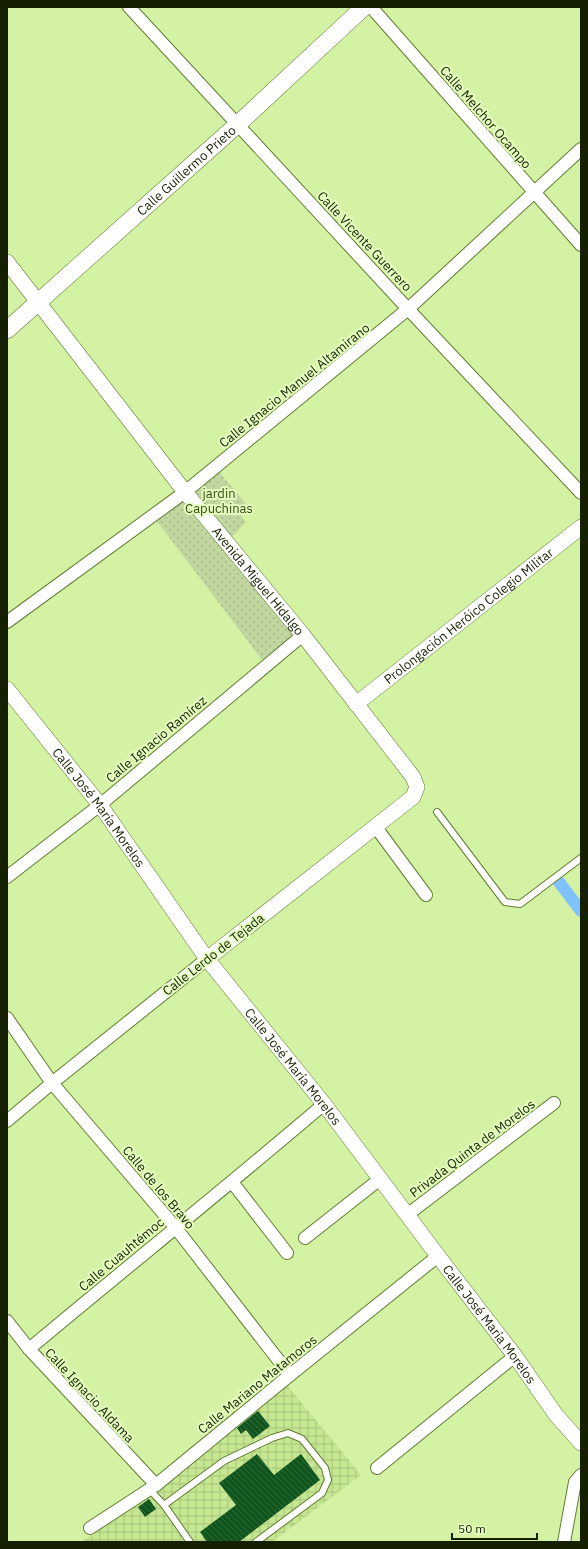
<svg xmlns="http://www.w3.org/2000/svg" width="588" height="1549" font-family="'IBM Plex Sans',sans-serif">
<defs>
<pattern id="industrial-grid" width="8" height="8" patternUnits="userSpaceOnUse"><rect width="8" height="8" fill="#c5e791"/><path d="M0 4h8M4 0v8" fill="none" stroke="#a8c67b"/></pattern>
<pattern id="park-dots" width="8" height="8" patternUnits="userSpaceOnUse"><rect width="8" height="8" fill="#c0d79f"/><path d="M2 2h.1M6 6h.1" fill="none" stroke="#a4b887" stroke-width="1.8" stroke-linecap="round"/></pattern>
<pattern id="building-back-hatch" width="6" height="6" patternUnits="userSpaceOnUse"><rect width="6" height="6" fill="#10551d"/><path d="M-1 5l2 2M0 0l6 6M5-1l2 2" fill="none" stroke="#326a3b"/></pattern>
</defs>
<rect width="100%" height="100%" fill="#d3f2a4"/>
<polygon fill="url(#industrial-grid)" points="286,1384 361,1475 272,1542 84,1542 84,1540 150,1493"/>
<g fill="url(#park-dots)">
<polygon points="218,471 246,504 238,512 246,522 227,542 190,493"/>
<polygon points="184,497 294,635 262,660 156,520"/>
</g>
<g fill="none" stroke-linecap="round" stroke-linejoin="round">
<polyline stroke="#7fc3fe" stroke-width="12" points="559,882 581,911"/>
</g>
<g fill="url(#building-back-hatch)">
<polygon points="258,1411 270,1426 253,1439 246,1430 241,1434 237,1428"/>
<polygon points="257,1454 274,1475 301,1454 320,1480 239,1542 207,1542 200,1532 236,1505 219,1483"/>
<polygon points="149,1499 156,1509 145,1517 138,1507"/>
</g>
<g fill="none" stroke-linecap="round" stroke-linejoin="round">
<g stroke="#627d32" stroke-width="8">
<g id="service">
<polyline points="437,812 505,902 520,904 581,858"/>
<polyline points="150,1490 164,1505 190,1542"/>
<polyline points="164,1505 224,1461 272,1438 288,1433 302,1439 325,1468 328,1480 322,1493 256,1542"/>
</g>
</g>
<g stroke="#627d32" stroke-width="14">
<g id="minor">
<polyline points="129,7 408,309 581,493"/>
<polyline points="371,7 581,245"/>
<polyline points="7,622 185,492 408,309 581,149"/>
<polyline points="375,826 426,895"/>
<polyline points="7,877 100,805 303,635"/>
<polyline points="7,1018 52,1083 175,1227 290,1375"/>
<polyline points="7,1121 52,1083 207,959"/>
<polyline points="232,1182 287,1253"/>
<polyline points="407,1215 554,1103"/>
<polyline points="305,1238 380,1179"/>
<polyline points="7,1321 29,1349 156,1485"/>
<path d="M29,1349C127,1267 227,1187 324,1104"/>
<polyline points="377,1468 515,1356"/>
<polyline points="90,1528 156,1485 290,1375 438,1256"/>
<polyline points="564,1542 575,1482 581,1475"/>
</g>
</g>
<g stroke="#627d32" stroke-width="16">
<g id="tertiary">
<path id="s1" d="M7,262L185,492L303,635L413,777L417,787L413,797L207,959"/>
<path id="s2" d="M7,689L100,805L207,959L324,1104L438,1256L515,1356L556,1415L581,1443"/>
<path id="s3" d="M356,704L581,527"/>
</g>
</g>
<g stroke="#627d32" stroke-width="18">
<g id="secondary">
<path id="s4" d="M7,330L238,124L364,7"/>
</g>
</g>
<use href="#service" stroke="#fff" stroke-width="6"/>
<use href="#minor" stroke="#fff" stroke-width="12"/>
<use href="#tertiary" stroke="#fff" stroke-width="15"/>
<use href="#secondary" stroke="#fff" stroke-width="17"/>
</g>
<g text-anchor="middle" stroke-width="4" stroke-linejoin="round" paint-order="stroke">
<g font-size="13" fill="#152002" stroke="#e4fdbf">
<text transform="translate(486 117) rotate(49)" y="5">Calle Melchor Ocampo</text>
<text dy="5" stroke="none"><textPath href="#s4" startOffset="240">Calle Guillermo Prieto</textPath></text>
<text transform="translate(365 241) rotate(47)" y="5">Calle Vicente Guerrero</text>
<text transform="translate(294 385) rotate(-39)" y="5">Calle Ignacio Manuel Altamirano</text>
<text dy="5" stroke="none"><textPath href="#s1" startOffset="406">Avenida Miguel Hidalgo</textPath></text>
<text dy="5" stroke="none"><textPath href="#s3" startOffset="143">Prolongación Heróico Colegio Militar</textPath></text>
<text transform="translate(156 739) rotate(-40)" y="5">Calle Ignacio Ramírez</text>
<text dy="5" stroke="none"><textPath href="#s2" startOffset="150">Calle José María Morelos</textPath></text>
<text transform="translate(213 954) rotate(-38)" y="5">Calle Lerdo de Tejada</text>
<text dy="5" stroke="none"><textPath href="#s2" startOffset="474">Calle José María Morelos</textPath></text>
<text transform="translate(472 1148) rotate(-37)" y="5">Privada Quinta de Morelos</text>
<text transform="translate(159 1187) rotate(50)" y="5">Calle de los Bravo</text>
<text transform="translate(121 1254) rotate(-40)" y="5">Calle Cuauhtémoc</text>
<text dy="5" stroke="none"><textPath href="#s2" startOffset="798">Calle José María Morelos</textPath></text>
<text transform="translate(257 1384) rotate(-39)" y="5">Calle Mariano Matamoros</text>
<text transform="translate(90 1395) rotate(47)" y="5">Calle Ignacio Aldama</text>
</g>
<g font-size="13" fill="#384a12" stroke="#e4fdbf">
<text x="219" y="498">jardin<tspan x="219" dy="15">Capuchinas</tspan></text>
</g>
</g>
<rect width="588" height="1549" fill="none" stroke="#152002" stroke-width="16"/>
<path d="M452 1533v6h85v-6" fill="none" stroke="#152002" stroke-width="2"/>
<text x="458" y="1533" font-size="12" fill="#152002" stroke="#e4fdbf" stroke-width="3" paint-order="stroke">50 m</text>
</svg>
